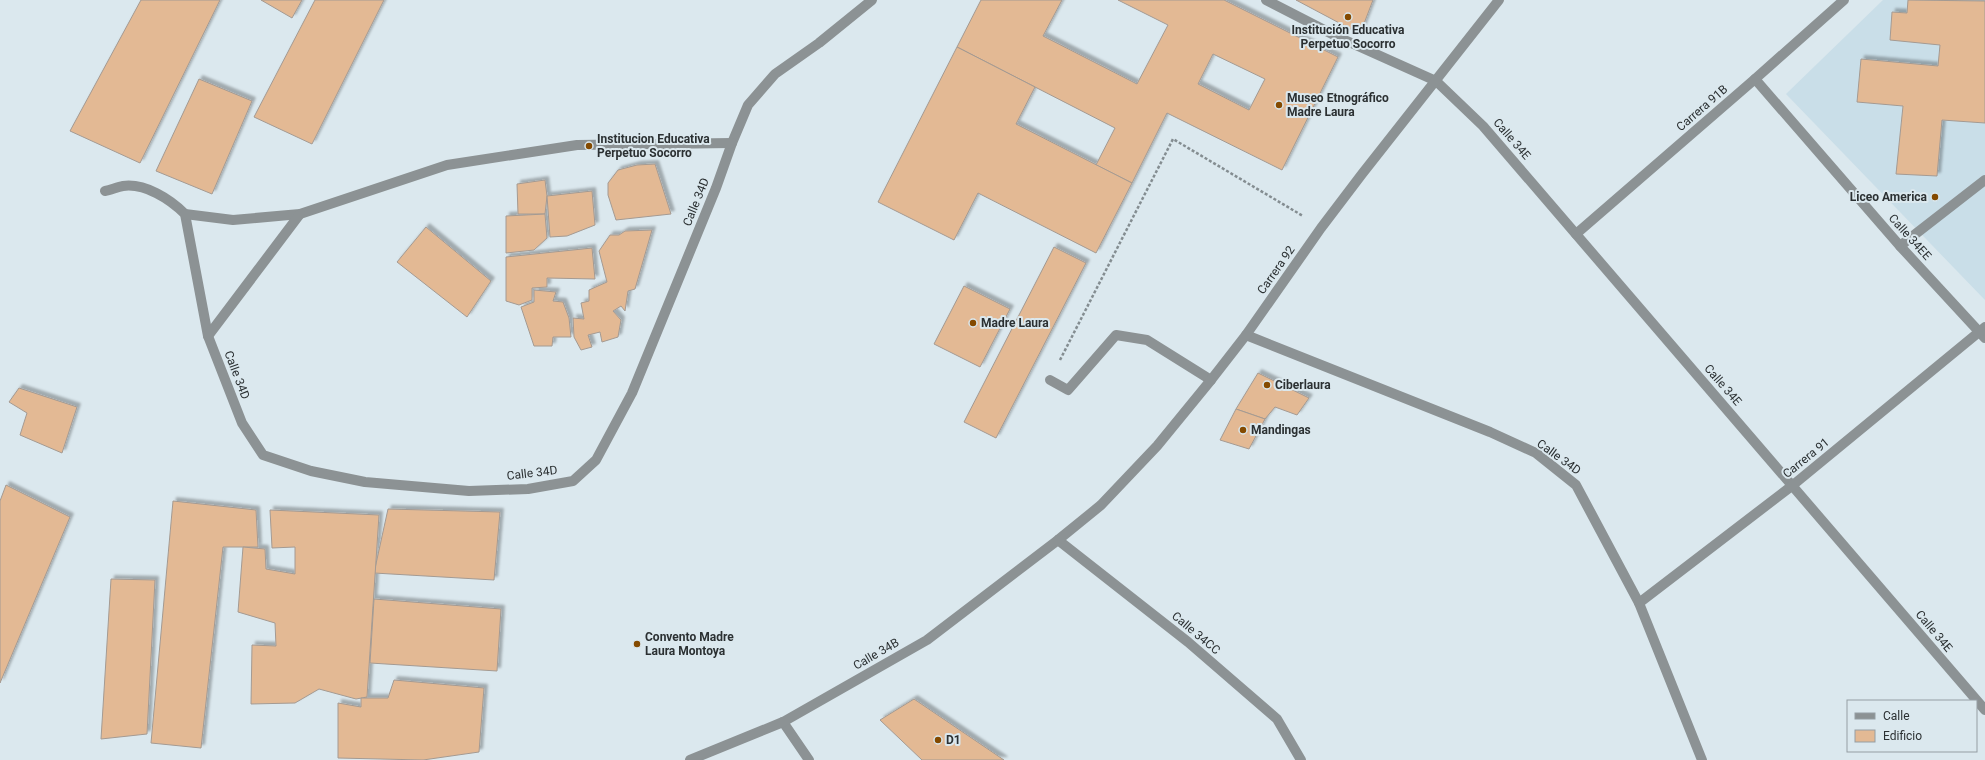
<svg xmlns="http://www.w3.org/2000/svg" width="1985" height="760" font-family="Roboto,sans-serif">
<defs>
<filter id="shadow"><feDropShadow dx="3.5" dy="-3.5" stdDeviation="1" flood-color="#0004"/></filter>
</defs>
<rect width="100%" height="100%" fill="#dbe8ee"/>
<polygon fill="#c9dee8" points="1883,0 1985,0 1985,300 1786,94"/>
<g fill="#e3b994" stroke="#a49a92" fill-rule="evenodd" filter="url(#shadow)">
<polygon points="141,0 220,0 140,163 70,131"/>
<polygon points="261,0 302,0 292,18"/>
<polygon points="315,0 384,0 312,144 254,117"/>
<path d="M981,0H1062L1043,36L1137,84L1168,25L1118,0H1224L1338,57L1282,170L1167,113L1132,183L1096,165L1115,128L957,47ZM1213,54L1265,79L1249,110L1198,84Z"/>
<polygon points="1296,0 1373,0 1360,34"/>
<polygon points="1908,0 1985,1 1985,123 1942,120 1937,176 1896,174 1903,106 1857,102 1861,59 1938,66 1940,45 1890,40 1892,12 1907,13"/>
<polygon points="957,47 1035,87 1016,124 1132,183 1096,253 978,193 954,240 878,202"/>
<polygon points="199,79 252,101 212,194 156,171"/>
<polygon points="655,164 671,214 616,220 608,195 608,183 618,170 637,165"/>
<polygon points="545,180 547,196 545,214 518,214 517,184"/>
<polygon points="592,191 595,225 567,236 550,237 547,196"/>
<polygon points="545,214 547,238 534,250 506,253 506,216"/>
<polygon points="426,227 491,281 467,317 397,262"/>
<polygon points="652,230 635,289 628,291 625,311 621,306 613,311 621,320 618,337 602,342 600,332 588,335 592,347 581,350 574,337 573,318 584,319 581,303 589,301 589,290 607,282 599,251 610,235 619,235 625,231"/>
<polygon points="1054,247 1086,263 996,438 964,422"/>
<polygon points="592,248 595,279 547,278 547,287 532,288 532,300 519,305 506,301 506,257"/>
<polygon points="964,286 1010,309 980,367 934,344"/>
<polygon points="534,290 556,292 553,301 563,302 569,318 571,337 553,337 552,346 534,346 521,307 534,302"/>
<polygon points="1258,373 1309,398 1297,415 1275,407 1265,419 1236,409"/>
<polygon points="19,388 77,407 62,453 20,435 27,413 9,402"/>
<polygon points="1236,409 1265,419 1249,449 1220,440"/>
<polygon points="6,485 70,517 0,683 0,501"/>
<polygon points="173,501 256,510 258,547 223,547 201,748 151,743"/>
<polygon points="388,509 500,512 494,580 374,573"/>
<polygon points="270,510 379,515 367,697 356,699 319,689 295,703 251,704 252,645 276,646 275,623 238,612 243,547 265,549 266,569 295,574 295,547 272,548"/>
<polygon points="111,579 155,580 147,734 101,739"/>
<polygon points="374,599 501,609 497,671 370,663"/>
<polygon points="394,680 484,688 479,752 423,760 338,758 338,703 361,707 361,698 388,698"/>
<polygon points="914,699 1004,760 922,760 880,720"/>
</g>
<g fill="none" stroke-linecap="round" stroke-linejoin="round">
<polyline stroke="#848d91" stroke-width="2.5" stroke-dasharray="3 2" stroke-linecap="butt" points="1060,360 1173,139 1303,216"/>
<g stroke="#8c9294" stroke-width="10">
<polyline points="1266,0 1338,37 1436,81 1483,126 1985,710"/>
<polyline points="1755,79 1900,246 1985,338"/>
<path d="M105,191C111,190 117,187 123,186C145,183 170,199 185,214L208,336L242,423L263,455L311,471L365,482L469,491L528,489L573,481L596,460L632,393L716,188L732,143L748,105L775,74L819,43L872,0"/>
<polyline points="185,214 233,220 300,214 447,165 577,145 732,143"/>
<polyline points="1576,234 1755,79 1844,0"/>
<polyline points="1900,246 1985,180"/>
<polyline points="1246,335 1490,432 1536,453 1576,485 1639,603 1702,760"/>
<polyline points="208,336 300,214"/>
<polyline points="1050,380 1068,390 1116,335 1147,340 1211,380"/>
<polyline points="1058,540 1188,642 1277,719 1301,760"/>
<polyline points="1639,603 1793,485 1985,327"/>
<polyline points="783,722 809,760"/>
<polyline points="690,760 783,722 927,640 1058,540 1101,505 1157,446 1211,380 1246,335 1321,228 1362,174 1499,0"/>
</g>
</g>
<g fill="#844a00" stroke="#dbe8ee" stroke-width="1.5">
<circle cx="1348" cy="17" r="4"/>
<circle cx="1279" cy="105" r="4"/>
<circle cx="589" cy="146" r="4"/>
<circle cx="1935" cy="197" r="4"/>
<circle cx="973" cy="323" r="4"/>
<circle cx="1267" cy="385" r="4"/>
<circle cx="1243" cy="430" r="4"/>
<circle cx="637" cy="644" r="4"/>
<circle cx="938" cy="740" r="4"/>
</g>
<g text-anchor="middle" stroke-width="4" stroke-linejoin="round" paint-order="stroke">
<g font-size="12" font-weight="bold" fill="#2b3032" stroke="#dbe8ee" text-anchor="start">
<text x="1348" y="34" text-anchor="middle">Institución Educativa<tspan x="1348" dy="14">Perpetuo Socorro</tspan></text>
<text x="1287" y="102">Museo Etnográfico<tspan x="1287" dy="14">Madre Laura</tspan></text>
<text x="597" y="143">Institucion Educativa<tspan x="597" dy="14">Perpetuo Socorro</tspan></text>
<text x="1927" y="201" text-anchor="end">Liceo America</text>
<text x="981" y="327">Madre Laura</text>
<text x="1275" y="389">Ciberlaura</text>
<text x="1251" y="434">Mandingas</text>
<text x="645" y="641">Convento Madre<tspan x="645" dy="14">Laura Montoya</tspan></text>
<text x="946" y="744">D1</text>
</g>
<g font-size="12" fill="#2b3032" stroke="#dbe8ee">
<text transform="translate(1702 108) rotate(-41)" y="4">Carrera 91B</text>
<text transform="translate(1512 139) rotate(49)" y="4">Calle 34E</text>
<text transform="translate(696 202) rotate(-68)" y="4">Calle 34D</text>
<text transform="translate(1910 237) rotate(48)" y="4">Calle 34EE</text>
<text transform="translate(1276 270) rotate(-55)" y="4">Carrera 92</text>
<text transform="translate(237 375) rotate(69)" y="4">Calle 34D</text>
<text transform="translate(1723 385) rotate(49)" y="4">Calle 34E</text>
<text transform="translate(1559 457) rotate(36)" y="4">Calle 34D</text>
<text transform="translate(1806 458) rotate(-39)" y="4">Carrera 91</text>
<text transform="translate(532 473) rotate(-7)" y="4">Calle 34D</text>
<text transform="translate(1934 631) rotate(50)" y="4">Calle 34E</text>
<text transform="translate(1196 633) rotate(40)" y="4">Calle 34CC</text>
<text transform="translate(876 654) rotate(-30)" y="4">Calle 34B</text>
</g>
</g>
<rect x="1847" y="700" width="130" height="52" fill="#dbe8ee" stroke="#959ea3"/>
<rect x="1855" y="713" width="20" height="6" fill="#8c9294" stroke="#959ea3"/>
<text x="1883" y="720" font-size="12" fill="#2b3032">Calle</text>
<rect x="1855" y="730" width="20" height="12" fill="#e3b994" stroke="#959ea3"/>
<text x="1883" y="740" font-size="12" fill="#2b3032">Edificio</text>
</svg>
